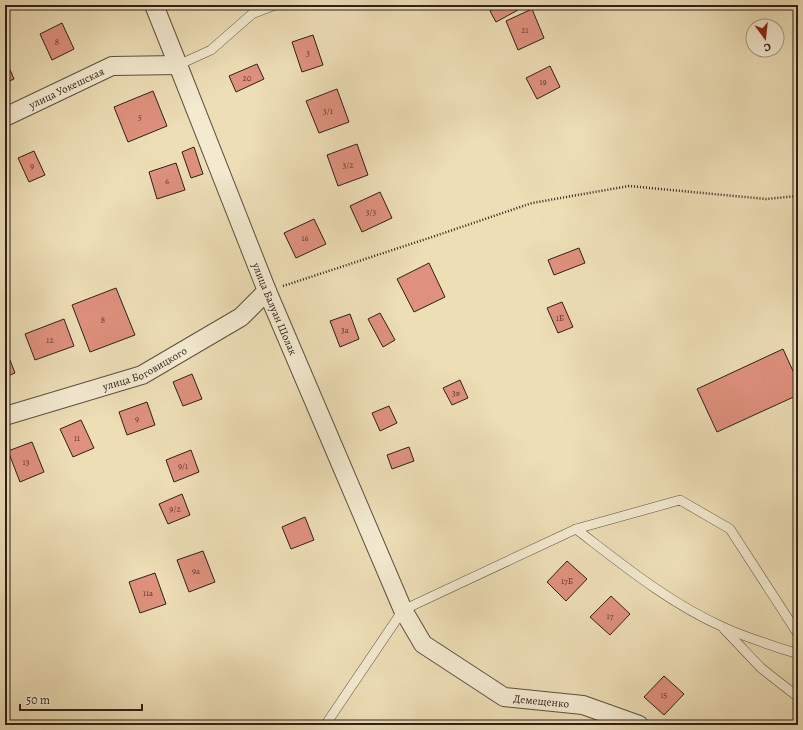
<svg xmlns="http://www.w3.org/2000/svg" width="803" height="730" font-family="Alegreya,serif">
<rect width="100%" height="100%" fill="#eddeb6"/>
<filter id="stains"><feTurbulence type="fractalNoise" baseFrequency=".005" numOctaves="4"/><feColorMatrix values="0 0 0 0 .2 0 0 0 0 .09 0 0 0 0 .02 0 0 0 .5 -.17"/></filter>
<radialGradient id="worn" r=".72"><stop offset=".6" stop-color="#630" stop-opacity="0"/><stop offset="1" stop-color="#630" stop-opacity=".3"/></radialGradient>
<g fill="#df917e" stroke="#2d201a">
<polygon points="501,5 515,5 518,10 496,22 490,11"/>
<polygon points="532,9 544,38 518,50 506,21"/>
<polygon points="62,23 74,49 52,60 40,34"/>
<polygon points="313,35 323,65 302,72 292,42"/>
<polygon points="5,58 14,79 5,83"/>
<polygon points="257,64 264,79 236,92 229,76"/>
<polygon points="550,66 560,87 537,99 526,78"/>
<polygon points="337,89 349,122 319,133 306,101"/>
<polygon points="153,91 167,126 128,142 114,107"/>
<polygon points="357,144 368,175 338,186 327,155"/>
<polygon points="194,147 203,174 191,178 182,152"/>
<polygon points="34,151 45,175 29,182 18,158"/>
<polygon points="176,163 185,190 157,199 149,172"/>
<polygon points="380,192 392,218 362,232 350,206"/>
<polygon points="314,219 326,244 296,258 284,233"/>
<polygon points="579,248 585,263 554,275 548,260"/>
<polygon points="429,263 445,297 414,312 397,279"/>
<polygon points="116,288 135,335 90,352 72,305"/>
<polygon points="562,302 573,327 558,333 547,308"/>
<polygon points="380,313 395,340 383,347 368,319"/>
<polygon points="350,314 359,339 340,347 330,321"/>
<polygon points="64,319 74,346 35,360 25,334"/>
<polygon points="5,347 15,373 5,377"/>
<polygon points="783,349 798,382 798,395 717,432 697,389"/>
<polygon points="192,374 202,399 183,406 173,382"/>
<polygon points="460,380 468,398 452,405 443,388"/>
<polygon points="147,402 155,425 127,435 119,412"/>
<polygon points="389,406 397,423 380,431 372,413"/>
<polygon points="81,420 94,448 73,457 60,429"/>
<polygon points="32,442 44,472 20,482 8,451"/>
<polygon points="409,447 414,461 392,469 387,455"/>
<polygon points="191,450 199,472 174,482 166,460"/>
<polygon points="182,494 190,515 168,524 159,504"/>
<polygon points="305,517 314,540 291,549 282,527"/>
<polygon points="203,551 215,582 189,592 177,560"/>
<polygon points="567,561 587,579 566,601 547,582"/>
<polygon points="155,573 166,604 140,613 129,582"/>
<polygon points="611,596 630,614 610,635 590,617"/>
<polygon points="664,676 684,694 664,715 644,697"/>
</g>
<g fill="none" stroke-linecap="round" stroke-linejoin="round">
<g stroke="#5d5041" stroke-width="10">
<g id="lane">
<polyline points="178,65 211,50 252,14 275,5"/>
<path d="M576,529C623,565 669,603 723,627C747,638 773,646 798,654"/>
<polyline points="724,629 761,668 798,697"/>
<polyline points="327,725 328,721 403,610 576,529 680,500 730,529 798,634"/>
</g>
</g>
<g stroke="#5d5041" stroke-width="20">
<g id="street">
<path id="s1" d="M154,5L178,65L267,291L403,610L423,644L504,697L583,705L639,725"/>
<path id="s2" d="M5,117L112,66L178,65"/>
<path id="s3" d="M5,416L142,375L241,317L267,291"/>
</g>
</g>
<polyline stroke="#2d201a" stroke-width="2.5" stroke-dasharray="1 2" stroke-linecap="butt" points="283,286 435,236 532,203 629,186 766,199 798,196"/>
<use href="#lane" stroke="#f3ead0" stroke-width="9"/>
<use href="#street" stroke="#f3ead0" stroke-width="18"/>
</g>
<g text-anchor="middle" stroke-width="3" stroke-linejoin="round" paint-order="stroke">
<g font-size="9" fill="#5a3c33">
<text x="525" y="33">21</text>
<text x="57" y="45">8</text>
<text x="308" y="56">3</text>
<text x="247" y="81">20</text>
<text x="543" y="85">19</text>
<text x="328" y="114">3/1</text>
<text x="140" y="120">5</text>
<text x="348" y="168">3/2</text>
<text x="32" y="169">9</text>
<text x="167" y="184">6</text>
<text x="371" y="215">3/3</text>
<text x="305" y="241">16</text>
<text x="560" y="321">1Б</text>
<text x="103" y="323">8</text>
<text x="345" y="333">3а</text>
<text x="50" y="343">12</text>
<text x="456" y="396">3в</text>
<text x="137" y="422">9</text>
<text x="77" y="441">11</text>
<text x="26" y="465">13</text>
<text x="183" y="469">9/1</text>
<text x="175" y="512">9/2</text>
<text x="196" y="574">9а</text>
<text x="567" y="584">17Б</text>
<text x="148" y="596">11а</text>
<text x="610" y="619">17</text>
<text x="664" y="698">15</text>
</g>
<g font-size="11" fill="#2d201a" stroke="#f3ead0">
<text dy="4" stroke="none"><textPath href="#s2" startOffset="68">улица Уокешская</textPath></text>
<text dy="4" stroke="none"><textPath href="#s1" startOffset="327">улица Балуан Шолак</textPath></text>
<text dy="4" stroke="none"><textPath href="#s3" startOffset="148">улица Боговицкого</textPath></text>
<text dy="4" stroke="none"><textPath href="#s1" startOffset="828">Демещенко</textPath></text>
</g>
</g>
<rect width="803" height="730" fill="none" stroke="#eddeb6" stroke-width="20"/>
<rect x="6" y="6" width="791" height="718" fill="none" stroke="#2d201a" stroke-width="2"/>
<rect x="10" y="10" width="783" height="710" fill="none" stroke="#2d201a"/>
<g transform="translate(765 38) rotate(165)"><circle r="19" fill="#f3ead0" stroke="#a49987"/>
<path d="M0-3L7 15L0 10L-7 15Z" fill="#8f2418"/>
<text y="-6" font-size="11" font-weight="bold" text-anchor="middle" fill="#2d201a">С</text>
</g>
<path d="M20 704v6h122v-6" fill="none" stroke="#2d201a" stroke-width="2"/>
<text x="26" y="704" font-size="12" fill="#2d201a" stroke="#f3ead0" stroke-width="3" paint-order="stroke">50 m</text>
<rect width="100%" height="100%" filter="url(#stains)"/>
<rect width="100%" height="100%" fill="url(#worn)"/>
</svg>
